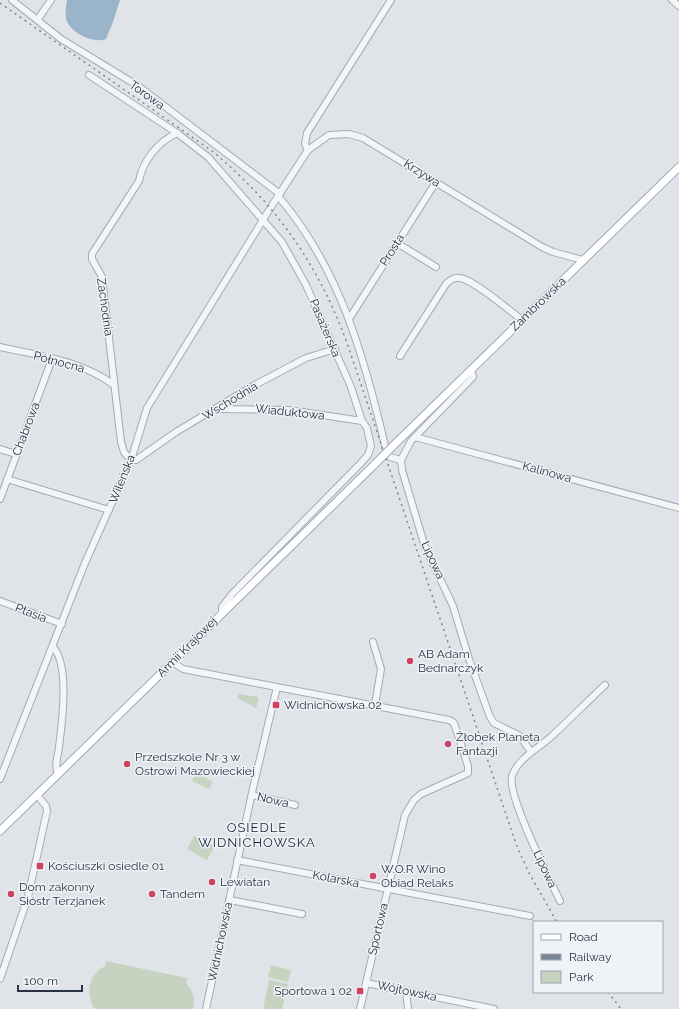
<svg xmlns="http://www.w3.org/2000/svg" width="679" height="1009" font-family="Raleway,sans-serif">
<rect width="100%" height="100%" fill="#e0e4e9"/>
<g fill="#c7d3c1">
<polygon points="239,694 259,697 256,708 237,698"/>
<polygon points="196,773 213,782 209,789 192,781"/>
<polygon points="194,836 215,846 207,860 187,849"/>
<path d="M106,961L187,978L186,983C193,991 196,999 193,1009H95C85,994 88,975 105,966Z"/>
<polygon points="271,965 291,970 288,982 268,977"/>
<polygon points="269,980 288,984 282,1009 263,1009"/>
</g>
<path fill="#9ab5ca" d="M67,0H120L113,22L106,39C93,44 70,33 66,19C65,13 66,6 67,0Z"/>
<g fill="none" stroke-linecap="round" stroke-linejoin="round">
<g stroke="#a5abb3" stroke-width="8">
<g id="minor">
<polyline points="12,0 61,39 138,86 280,194"/>
<polyline points="672,0 679,6"/>
<polyline points="38,19 51,0"/>
<polyline points="89,75 177,133 208,157 282,242 306,285 351,387 362,421 367,428 371,446 368,455 360,464 232,594 222,607 222,613"/>
<polyline points="308,150 305,144 307,133 391,0"/>
<path d="M278,196C340,268 365,359 386,450L390,457L401,460"/>
<polyline points="397,243 436,267"/>
<polyline points="349,319 436,182"/>
<path d="M0,347C40,356 80,360 114,385"/>
<path d="M400,356L446,284C450,280 454,277 460,278C474,280 509,310 522,320"/>
<polyline points="471,370 473,377 411,441 401,460 402,470 425,547 453,606 469,659 490,717 494,723 520,736 531,752"/>
<polyline points="219,409 289,410 362,421"/>
<polyline points="415,437 679,508"/>
<polyline points="0,449 16,454"/>
<path d="M131,460L124,452L121,442L102,277L92,259V254L139,181C143,160 158,142 177,133"/>
<polyline points="131,460 136,460 176,432 253,386 306,358 335,349"/>
<polyline points="7,479 109,510"/>
<polyline points="0,499 52,359"/>
<polyline points="0,601 62,624"/>
<polyline points="373,642 381,669 375,705"/>
<path d="M53,647C70,665 62,723 59,747C58,756 54,765 58,774"/>
<polyline points="172,662 183,669 449,720 454,723 468,766 468,773 421,794 414,800 405,815 360,1009"/>
<polyline points="0,779 85,563 131,460 147,408 271,207 308,150 329,135 349,134 363,138 542,247 553,252 583,260"/>
<polyline points="252,795 295,805"/>
<polyline points="237,860 530,916"/>
<polyline points="230,900 302,914"/>
<path d="M560,901C550,880 507,796 512,776C518,758 539,748 552,736C570,719 587,702 605,685"/>
<polyline points="0,979 28,897 47,811 46,806 37,795"/>
<polyline points="366,983 494,1009"/>
<polyline points="406,991 408,1009"/>
<polyline points="206,1009 253,788 277,687"/>
</g>
</g>
<g stroke="#9fa9b5" stroke-width="9">
<g id="major">
<polyline points="397,442 679,167"/>
<polyline points="0,831 375,464"/>
</g>
</g>
<use href="#minor" stroke="#f3f5f7" stroke-width="6"/>
<use href="#major" stroke="#fff" stroke-width="7"/>
<g stroke="#798593" stroke-width="1.5" stroke-dasharray="2 4" stroke-linecap="butt">
<path d="M0,3L212,151C276,204 318,264 347,343L516,844L529,873L557,922"/>
<polyline points="608,992 621,1009"/>
</g>
<g stroke="#9fa9b5" stroke-width="9" stroke-linecap="butt">
<polyline id="major-bridge" points="375,464 397,442"/>
</g>
<use href="#major-bridge" stroke="#fff" stroke-width="7"/>
</g>
<g fill="#d14262" stroke="#eff3f7" stroke-width="1.5">
<circle cx="410" cy="661" r="4"/>
<rect x="272" y="701" width="8" height="8" rx="2"/>
<circle cx="448" cy="744" r="4"/>
<circle cx="127" cy="764" r="4"/>
<rect x="36" y="862" width="8" height="8" rx="2"/>
<circle cx="373" cy="876" r="4"/>
<circle cx="212" cy="882" r="4"/>
<circle cx="11" cy="894" r="4"/>
<circle cx="152" cy="894" r="4"/>
<rect x="356" y="987" width="8" height="8" rx="2"/>
</g>
<g text-anchor="middle" stroke-width="3" stroke-linejoin="round" paint-order="stroke">
<g font-size="12" fill="#283341" stroke="#eff3f7">
<text transform="translate(147 95) rotate(36)" y="4">Torowa</text>
<text transform="translate(422 173) rotate(32)" y="4">Krzywa</text>
<text transform="translate(392 250) rotate(-58)" y="4">Prosta</text>
<text transform="translate(538 304) rotate(-44)" y="4">Zambrowska</text>
<text transform="translate(105 307) rotate(82)" y="4">Zachodnia</text>
<text transform="translate(325 328) rotate(67)" y="4">Pasażerska</text>
<text transform="translate(59 362) rotate(15)" y="4">Północna</text>
<text transform="translate(230 401) rotate(-31)" y="4">Wschodnia</text>
<text transform="translate(290 412) rotate(6)" y="4">Wiaduktowa</text>
<text transform="translate(26 429) rotate(-69)" y="4">Chabrowa</text>
<text transform="translate(547 472) rotate(15)" y="4">Kalinowa</text>
<text transform="translate(122 479) rotate(-68)" y="4">Wileńska</text>
<text transform="translate(433 560) rotate(65)" y="4">Lipowa</text>
<text transform="translate(31 613) rotate(21)" y="4">Ptasia</text>
<text transform="translate(187 647) rotate(-45)" y="4">Armii Krajowej</text>
<text transform="translate(273 800) rotate(13)" y="4">Nowa</text>
<text transform="translate(545 869) rotate(65)" y="4">Lipowa</text>
<text transform="translate(336 879) rotate(11)" y="4">Kolarska</text>
<text transform="translate(378 929) rotate(-77)" y="4">Sportowa</text>
<text transform="translate(220 942) rotate(-78)" y="4">Widnichowska</text>
<text transform="translate(407 991) rotate(12)" y="4">Wójtowska</text>
</g>
<g font-size="12" fill="#283341" stroke="#eff3f7" text-anchor="start">
<text x="418" y="658">AB Adam<tspan x="418" dy="14">Bednarczyk</tspan></text>
<text x="284" y="709">Widnichowska 02</text>
<text x="456" y="741">Żłobek Planeta<tspan x="456" dy="14">Fantazji</tspan></text>
<text x="135" y="761">Przedszkole Nr 3 w<tspan x="135" dy="14">Ostrowi Mazowieckiej</tspan></text>
<text x="48" y="870">Kościuszki osiedle 01</text>
<text x="381" y="873">W.O.R Wino<tspan x="381" dy="14">Obiad Relaks</tspan></text>
<text x="220" y="886">Lewiatan</text>
<text x="19" y="891">Dom zakonny<tspan x="19" dy="14">Sióstr Terzjanek</tspan></text>
<text x="160" y="898">Tandem</text>
<text x="352" y="995" text-anchor="end">Sportowa 1 02</text>
</g>
<g font-size="13" letter-spacing="1" fill="#1a2432" stroke="#eff3f7">
<text x="257" y="832">OSIEDLE<tspan x="257" dy="15">WIDNICHOWSKA</tspan></text>
</g>
</g>
<rect x="533" y="921" width="130" height="72" fill="#eff3f7" stroke="#9fa6ae"/>
<rect x="541" y="934" width="20" height="6" fill="#ffffff" stroke="#9fa6ae"/>
<text x="569" y="941" font-size="12" fill="#283341">Road</text>
<rect x="541" y="954" width="20" height="6" fill="#798593" stroke="#9fa6ae"/>
<text x="569" y="961" font-size="12" fill="#283341">Railway</text>
<rect x="541" y="971" width="20" height="12" fill="#c7d3c1" stroke="#9fa6ae"/>
<text x="569" y="981" font-size="12" fill="#283341">Park</text>
<path d="M18 985v6h64v-6" fill="none" stroke="#283341" stroke-width="2"/>
<text x="24" y="985" font-size="12" fill="#283341" stroke="#eff3f7" stroke-width="3" paint-order="stroke">100 m</text>
</svg>
